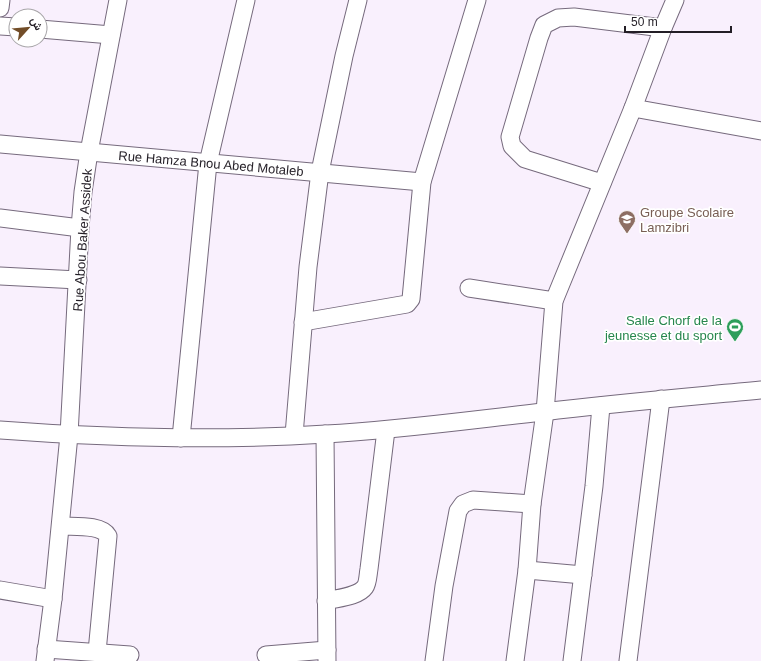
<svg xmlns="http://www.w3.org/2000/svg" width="761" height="661" font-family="Arial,Vazirmatn,sans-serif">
<rect width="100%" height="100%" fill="#f9f0fd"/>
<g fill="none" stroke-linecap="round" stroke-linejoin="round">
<g stroke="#766a7d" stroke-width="19">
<g id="minor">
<polyline points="0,8 1,0"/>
<polyline points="0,26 16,27"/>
<polyline points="40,29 111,35"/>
<polyline points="633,108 761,131"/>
<polyline points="0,144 422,182"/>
<polyline points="602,183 525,159 512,146 510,137 539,38 544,25 558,18 574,17 663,28"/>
<polyline points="0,218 80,228"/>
<polyline points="0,276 78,280"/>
<polyline points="469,288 554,301"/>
<polyline points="303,322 407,304 411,299 422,182 477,0"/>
<path d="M0,430C108,438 217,441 326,434C399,430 471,420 543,412C616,403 688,397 761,390"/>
<polyline points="325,434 327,661"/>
<polyline points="294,435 308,267 320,172 344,56 358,0"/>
<polyline points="181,438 208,163 246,0"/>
<path d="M61,526C74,527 101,524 108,536L97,652"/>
<polyline points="527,570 583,575"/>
<polyline points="0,590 53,599"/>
<path d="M326,601C336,598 358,597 365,587C368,583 368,574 369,569L386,430"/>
<polyline points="46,649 130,655"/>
<polyline points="266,655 327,650"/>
<polyline points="45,661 53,599 69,435 80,228 83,192 89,152 118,0"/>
<polyline points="434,661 444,586 458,511 463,504 473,500 532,504"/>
<polyline points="515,661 527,570 532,504 545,412 554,301 633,108 663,28 675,0"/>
<polyline points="572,661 594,486 601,406"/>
<polyline points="628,661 661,399"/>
</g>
</g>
<use href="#minor" stroke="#fff" stroke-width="17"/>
</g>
<defs>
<g id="school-pin" transform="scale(0.9)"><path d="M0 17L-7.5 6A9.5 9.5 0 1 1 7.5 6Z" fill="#8d6e63" stroke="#fff"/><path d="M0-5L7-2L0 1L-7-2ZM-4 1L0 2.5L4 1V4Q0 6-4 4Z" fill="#fff"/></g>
<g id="stadium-pin" transform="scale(0.9)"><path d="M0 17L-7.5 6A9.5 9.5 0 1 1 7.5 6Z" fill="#2e9e5b" stroke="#fff"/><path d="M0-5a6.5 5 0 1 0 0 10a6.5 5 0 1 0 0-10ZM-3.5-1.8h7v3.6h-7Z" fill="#fff"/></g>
</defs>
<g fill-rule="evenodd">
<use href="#school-pin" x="627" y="219"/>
<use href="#stadium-pin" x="735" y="327"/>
</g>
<g text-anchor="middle" stroke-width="3.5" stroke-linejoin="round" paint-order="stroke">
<g font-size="13" fill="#231e26" stroke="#fff">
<text transform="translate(211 163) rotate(5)" y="5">Rue Hamza Bnou Abed Motaleb</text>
<text transform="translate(82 240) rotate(-86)" y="5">Rue Abou Baker Assidek</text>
</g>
<g font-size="13" fill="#785e54" stroke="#fff" text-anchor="start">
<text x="640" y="217">Groupe Scolaire<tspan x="640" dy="15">Lamzibri</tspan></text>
</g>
<g font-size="13" fill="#27864d" stroke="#fff" text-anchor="end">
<text x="722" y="325">Salle Chorf de la<tspan x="722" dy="15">jeunesse et du sport</tspan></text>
</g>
</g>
<g transform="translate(28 28) rotate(63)"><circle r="19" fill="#ffffff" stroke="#a7a5a8"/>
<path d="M0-3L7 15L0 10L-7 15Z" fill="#724d28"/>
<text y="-6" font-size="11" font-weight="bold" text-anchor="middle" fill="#231e26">ش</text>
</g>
<path d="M625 26v6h106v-6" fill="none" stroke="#231e26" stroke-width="2"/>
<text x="631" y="26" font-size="12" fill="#231e26" stroke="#ffffff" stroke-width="3" paint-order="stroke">50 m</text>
</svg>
